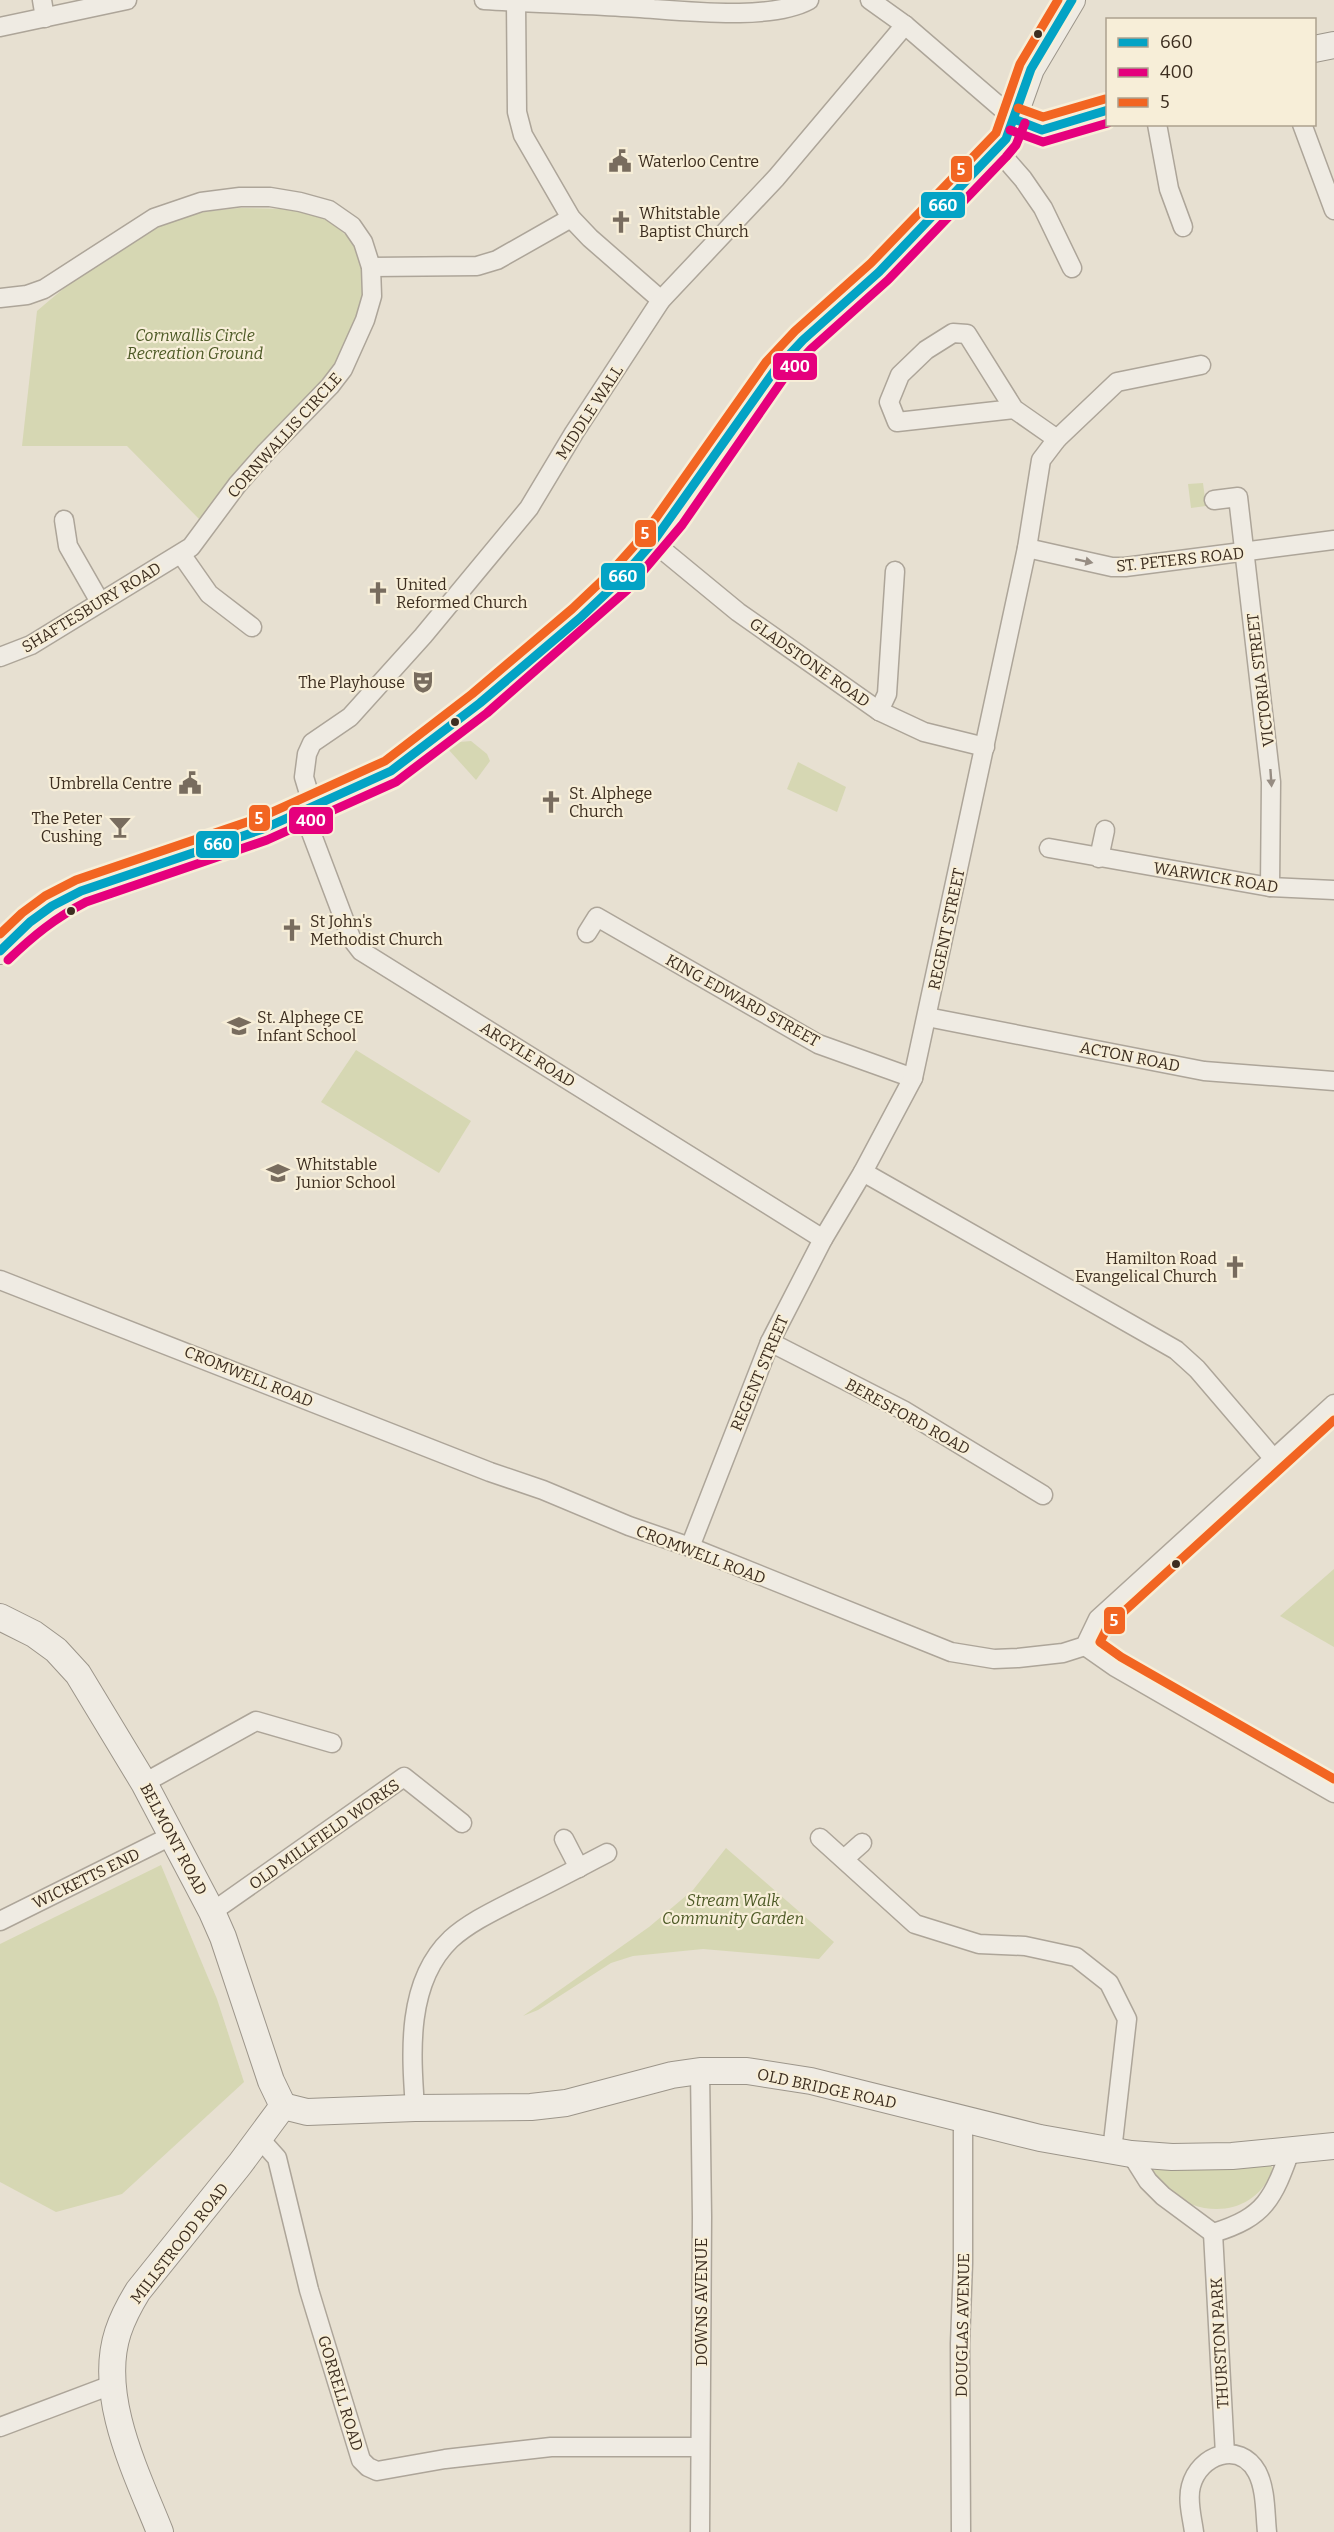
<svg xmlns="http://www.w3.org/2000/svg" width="1334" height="2532" font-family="Bitter,serif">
<rect width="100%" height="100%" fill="#e7e0d1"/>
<g fill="#d6d7b3">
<path d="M239,208L288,209L312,214L333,223L355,244L363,262L366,284L363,303L328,380L200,520L127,446H22L37,311C81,273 129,236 184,217C202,211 221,210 239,208Z"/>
<polygon points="1203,483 1206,506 1191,508 1188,484"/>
<polygon points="471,741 487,754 490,761 476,780 448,749 459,742"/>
<polygon points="798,762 846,787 837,812 787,789"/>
<polygon points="356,1050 471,1121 439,1173 321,1102"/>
<polygon points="1334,1569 1334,1647 1280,1616"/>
<polygon points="726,1848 834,1942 819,1959 703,1949 633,1956 611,1963 538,2010 523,2016 649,1927 693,1890"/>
<polygon points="161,1865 217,1999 244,2082 122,2194 56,2212 0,2182 0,1944"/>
<path d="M1270,2163L1273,2169C1256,2215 1204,2220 1168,2191C1161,2186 1155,2177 1150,2170Z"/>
</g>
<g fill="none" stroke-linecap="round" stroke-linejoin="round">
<g stroke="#ada599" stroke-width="21">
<g id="street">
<polyline points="42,0 45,18"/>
<path d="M484,0C530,3 576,4 622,7C671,9 767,23 809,0"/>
<polyline points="870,0 905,25 1014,119"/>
<polyline points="516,2 517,112 523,135 571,218 590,238 661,300"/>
<polyline points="0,27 127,0"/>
<polyline points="1157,124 1169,189 1183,227"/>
<polyline points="1302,124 1334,210"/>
<polyline points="997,149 1023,179 1043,208 1072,268"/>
<polyline points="371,267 477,266 497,260 571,218"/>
<polyline points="0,298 27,295 44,289 154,218 201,202 240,197 270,197 300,202 329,210 352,226 363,242 371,267 372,296 365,320 343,369 330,386 266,452 237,485 191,547 31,645 0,657"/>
<polyline points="1014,409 897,422 889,402 900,375 926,350 953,333 967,334 1014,409 1057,439"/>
<polyline points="1214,500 1238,497 1271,782 1270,887"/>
<polyline points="64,520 68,546 100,602"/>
<polyline points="653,542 738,612 879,711 924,732 985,747"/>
<polyline points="1027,548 1112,567 1125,567 1334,540"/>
<polyline points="181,554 209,594 252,627"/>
<polyline points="879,711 887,694 895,571"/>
<polyline points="313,807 304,777 307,754 312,743 350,717 423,636 529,508 574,433 661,300 776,178 905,25"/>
<polyline points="303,811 351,938 361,951 823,1239"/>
<polyline points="1049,848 1270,887 1334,890"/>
<polyline points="1099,858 1105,830"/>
<polyline points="587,933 597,917 818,1044 913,1078"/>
<polyline points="927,1017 1204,1071 1334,1081"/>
<polyline points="863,1172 1176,1350 1197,1369 1274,1459"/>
<polyline points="0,1280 490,1472 543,1490 629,1526 690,1547 951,1652 994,1659 1018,1658 1063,1653 1085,1646 1098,1619 1334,1404"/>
<polyline points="770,1342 903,1410 1043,1495"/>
<polyline points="690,1547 770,1342 823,1239 863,1172 913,1078 1027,548 1041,460 1057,439 1117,382 1201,365"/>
<polyline points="1085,1646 1115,1667 1334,1793"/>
<polyline points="144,1783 256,1721 332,1743"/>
<polyline points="820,1838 915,1924 979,1944 1025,1946 1076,1957 1109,1983 1127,2019 1112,2151"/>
<polyline points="564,1839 579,1868"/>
<polyline points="844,1859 862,1843"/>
<polyline points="212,1912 404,1777 462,1823"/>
<polyline points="0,1921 173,1835"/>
<polyline points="700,2071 702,2217 700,2532"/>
<path d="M415,2108C411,2052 406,1982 451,1939C471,1921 498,1909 521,1897C550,1883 578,1868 607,1853"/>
<polyline points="260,2139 277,2158 309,2290 361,2460 368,2467 377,2471 445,2459 551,2447 700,2447"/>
<path d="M1131,2154L1148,2181L1163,2196L1213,2233C1266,2217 1273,2198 1291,2149"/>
<polyline points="1213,2233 1225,2454"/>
<polyline points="0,2427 114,2384"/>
<polyline points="961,2532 960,2344 963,2263 963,2118"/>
<path d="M1194,2532C1192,2517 1187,2500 1191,2486C1199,2455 1239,2440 1257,2472C1266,2489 1265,2513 1267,2532"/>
</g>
</g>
<g stroke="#9c958a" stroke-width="28">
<g id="secondary">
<polyline points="1314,49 1334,45"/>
<polyline points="1014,119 1042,130 1108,110"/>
<polyline points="0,951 30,922 52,906 81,891 263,829 391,771 480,703 580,618 618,582 653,542 775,370 803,340 879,272 1006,139 1031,69 1072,0"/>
<polyline points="0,1617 34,1634 56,1650 78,1674 144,1783 212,1912 223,1937 271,2081 283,2106"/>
<polyline points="283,2106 307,2112 415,2108 531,2107 566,2103 672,2075 700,2071 747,2071 811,2081 1040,2138 1131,2154 1172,2157 1232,2156 1334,2146"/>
<path d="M160,2532C137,2474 97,2396 118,2332C123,2317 130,2304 138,2291L240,2164L283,2106"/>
</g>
</g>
<use href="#street" stroke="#efebe3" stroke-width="18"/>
<use href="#secondary" stroke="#efebe3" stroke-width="26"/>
<g stroke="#f7eed8" stroke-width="14">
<g id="bus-1">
<polyline points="1014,119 1042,130 1108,110"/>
<polyline points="0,951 30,922 52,906 81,891 263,829 391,771 480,703 580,618 618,582 653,542 775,370 803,340 879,272 1006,139 1031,69 1072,0"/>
</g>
</g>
<g stroke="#f7eed8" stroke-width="14">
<g id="bus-2">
<polyline points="1010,130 1043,142 1108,123"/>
<path d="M8,960C33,936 55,918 86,902L267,840L396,782L487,713L627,590L682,525L784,378L811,349L888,280L1006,157L1016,145L1025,123"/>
</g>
</g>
<g stroke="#f7eed8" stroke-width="14">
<g id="bus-3">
<polyline points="1018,108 1043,117 1105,99"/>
<polyline points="0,934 22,913 45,896 76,880 259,818 385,761 472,694 572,609 609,574 644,535 766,362 795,331 871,263 996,133 1020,64 1058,0"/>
<polyline points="1334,1420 1108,1626 1100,1642 1121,1657 1334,1779"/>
</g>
</g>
<use href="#bus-1" stroke="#03a3c5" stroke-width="9"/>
<use href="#bus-2" stroke="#e5007d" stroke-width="9"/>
<use href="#bus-3" stroke="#f26522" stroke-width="9"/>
</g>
<defs><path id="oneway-solid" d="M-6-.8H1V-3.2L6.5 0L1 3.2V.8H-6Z" transform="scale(1.5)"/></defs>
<g fill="#968c82">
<use href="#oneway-solid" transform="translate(1084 561) rotate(12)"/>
<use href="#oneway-solid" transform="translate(1271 778) rotate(86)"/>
</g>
<defs>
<g id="civic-bare" transform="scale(1.8)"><path d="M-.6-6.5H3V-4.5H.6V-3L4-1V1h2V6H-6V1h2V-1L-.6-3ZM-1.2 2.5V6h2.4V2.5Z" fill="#786c5e" stroke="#f7eed8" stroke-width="2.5" paint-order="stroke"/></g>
<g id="church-bare" transform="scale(1.8)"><path d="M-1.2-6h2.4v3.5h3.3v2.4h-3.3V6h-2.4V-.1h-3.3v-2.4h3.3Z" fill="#786c5e" stroke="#f7eed8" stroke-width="2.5" paint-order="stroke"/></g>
<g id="theatre-bare" transform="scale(1.8)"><path d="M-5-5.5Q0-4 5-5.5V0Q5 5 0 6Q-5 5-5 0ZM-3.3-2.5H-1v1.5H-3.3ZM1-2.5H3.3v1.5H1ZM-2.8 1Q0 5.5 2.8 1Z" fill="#786c5e" stroke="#f7eed8" stroke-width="2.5" paint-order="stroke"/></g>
<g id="bar-bare" transform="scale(1.8)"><path d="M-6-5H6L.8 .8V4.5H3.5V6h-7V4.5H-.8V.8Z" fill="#786c5e" stroke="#f7eed8" stroke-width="2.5" paint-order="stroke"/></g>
<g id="school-bare" transform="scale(1.8)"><path d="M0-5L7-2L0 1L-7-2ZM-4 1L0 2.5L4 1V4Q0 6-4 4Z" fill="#786c5e" stroke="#f7eed8" stroke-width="2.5" paint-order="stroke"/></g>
</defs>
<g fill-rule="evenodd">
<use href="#civic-bare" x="620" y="161"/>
<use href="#church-bare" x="621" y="222"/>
<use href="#church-bare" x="378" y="593"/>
<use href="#theatre-bare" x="423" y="682"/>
<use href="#civic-bare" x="190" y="783"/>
<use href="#church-bare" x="551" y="802"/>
<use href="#bar-bare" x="120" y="827"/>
<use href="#church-bare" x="292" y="930"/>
<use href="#school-bare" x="239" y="1026"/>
<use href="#school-bare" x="278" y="1173"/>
<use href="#church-bare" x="1235" y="1267"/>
</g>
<g fill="#3d2e20" stroke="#f7eed8" stroke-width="2">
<circle cx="1038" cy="34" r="5"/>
<circle cx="455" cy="722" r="5"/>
<circle cx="71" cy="911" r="5"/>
<circle cx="1176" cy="1564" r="5"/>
</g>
<g text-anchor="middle" stroke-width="4.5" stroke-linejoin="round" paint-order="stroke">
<g font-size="16" fill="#3d2e20" stroke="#f7eed8" text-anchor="start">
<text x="638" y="167">Waterloo Centre</text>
<text x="639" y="219">Whitstable<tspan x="639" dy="18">Baptist Church</tspan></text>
<text x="396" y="590">United<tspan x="396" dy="18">Reformed Church</tspan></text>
<text x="405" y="688" text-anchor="end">The Playhouse</text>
<text x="172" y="789" text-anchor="end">Umbrella Centre</text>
<text x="569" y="799">St. Alphege<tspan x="569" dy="18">Church</tspan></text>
<text x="102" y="824" text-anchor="end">The Peter<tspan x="102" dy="18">Cushing</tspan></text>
<text x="310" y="927">St John's<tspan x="310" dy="18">Methodist Church</tspan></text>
<text x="257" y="1023">St. Alphege CE<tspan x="257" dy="18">Infant School</tspan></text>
<text x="296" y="1170">Whitstable<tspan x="296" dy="18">Junior School</tspan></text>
<text x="1217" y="1264" text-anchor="end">Hamilton Road<tspan x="1217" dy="18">Evangelical Church</tspan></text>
</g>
<g font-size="16" font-style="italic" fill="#4d5a26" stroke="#f7eed8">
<text x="195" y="341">Cornwallis Circle<tspan x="195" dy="18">Recreation Ground</tspan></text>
<text x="733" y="1906">Stream Walk<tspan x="733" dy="18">Community Garden</tspan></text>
</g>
<g font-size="16" fill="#3d2e20" stroke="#f7eed8">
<text transform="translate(589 412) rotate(-57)" y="6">MIDDLE WALL</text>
<text transform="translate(284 435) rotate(-48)" y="6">CORNWALLIS CIRCLE</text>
<text transform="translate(1180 559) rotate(-6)" y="6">ST. PETERS ROAD</text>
<text transform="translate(91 607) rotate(-31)" y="6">SHAFTESBURY ROAD</text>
<text transform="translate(810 662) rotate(35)" y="6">GLADSTONE ROAD</text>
<text transform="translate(1260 680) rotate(-97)" y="6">VICTORIA STREET</text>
<text transform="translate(1216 877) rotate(9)" y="6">WARWICK ROAD</text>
<text transform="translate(946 929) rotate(-78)" y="6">REGENT STREET</text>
<text transform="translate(743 1000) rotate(29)" y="6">KING EDWARD STREET</text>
<text transform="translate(528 1054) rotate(32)" y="6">ARGYLE ROAD</text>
<text transform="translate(1130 1056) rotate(11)" y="6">ACTON ROAD</text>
<text transform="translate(759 1373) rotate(-67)" y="6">REGENT STREET</text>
<text transform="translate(249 1376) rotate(22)" y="6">CROMWELL ROAD</text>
<text transform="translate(908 1416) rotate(29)" y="6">BERESFORD ROAD</text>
<text transform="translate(701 1554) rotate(21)" y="6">CROMWELL ROAD</text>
<text transform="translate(324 1834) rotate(-35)" y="6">OLD MILLFIELD WORKS</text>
<text transform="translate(174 1839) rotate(62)" y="6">BELMONT ROAD</text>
<text transform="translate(86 1878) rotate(-26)" y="6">WICKETTS END</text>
<text transform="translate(827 2088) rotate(12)" y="6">OLD BRIDGE ROAD</text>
<text transform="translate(179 2243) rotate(-52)" y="6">MILLSTROOD ROAD</text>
<text transform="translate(701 2302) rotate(-90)" y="6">DOWNS AVENUE</text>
<text transform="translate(962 2325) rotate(-89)" y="6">DOUGLAS AVENUE</text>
<text transform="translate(1219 2343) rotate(-93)" y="6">THURSTON PARK</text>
<text transform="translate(341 2393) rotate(73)" y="6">GORRELL ROAD</text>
</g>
</g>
<g stroke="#f7eed8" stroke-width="2">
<rect x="950" y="155" width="23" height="28" rx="6" fill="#f26522"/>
<rect x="920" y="191" width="46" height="28" rx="6" fill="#03a3c5"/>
<rect x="772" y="352" width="46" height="29" rx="6" fill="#e5007d"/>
<rect x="634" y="519" width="23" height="29" rx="6" fill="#f26522"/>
<rect x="600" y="562" width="46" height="29" rx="6" fill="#03a3c5"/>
<rect x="248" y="804" width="23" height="28" rx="6" fill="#f26522"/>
<rect x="288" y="806" width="46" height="29" rx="6" fill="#e5007d"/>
<rect x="195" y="830" width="45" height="29" rx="6" fill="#03a3c5"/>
<rect x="1103" y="1606" width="23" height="29" rx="6" fill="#f26522"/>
</g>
<g font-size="16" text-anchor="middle" font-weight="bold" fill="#fff">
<text x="961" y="175">5</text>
<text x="943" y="211">660</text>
<text x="795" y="372">400</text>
<text x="645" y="539">5</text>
<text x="623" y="582">660</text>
<text x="259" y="824">5</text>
<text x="311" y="826">400</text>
<text x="218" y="850">660</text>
<text x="1114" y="1626">5</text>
</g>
<rect x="1106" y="18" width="210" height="108" fill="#f7eed8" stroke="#ada18e" stroke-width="1.5"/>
<rect x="1118" y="38" width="30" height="9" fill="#03a3c5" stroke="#ada18e" stroke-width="1.5"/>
<text x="1160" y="48" font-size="18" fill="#3d2e20">660</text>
<rect x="1118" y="68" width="30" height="9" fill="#e5007d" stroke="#ada18e" stroke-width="1.5"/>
<text x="1160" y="78" font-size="18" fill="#3d2e20">400</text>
<rect x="1118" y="98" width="30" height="9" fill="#f26522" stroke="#ada18e" stroke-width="1.5"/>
<text x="1160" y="108" font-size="18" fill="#3d2e20">5</text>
</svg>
